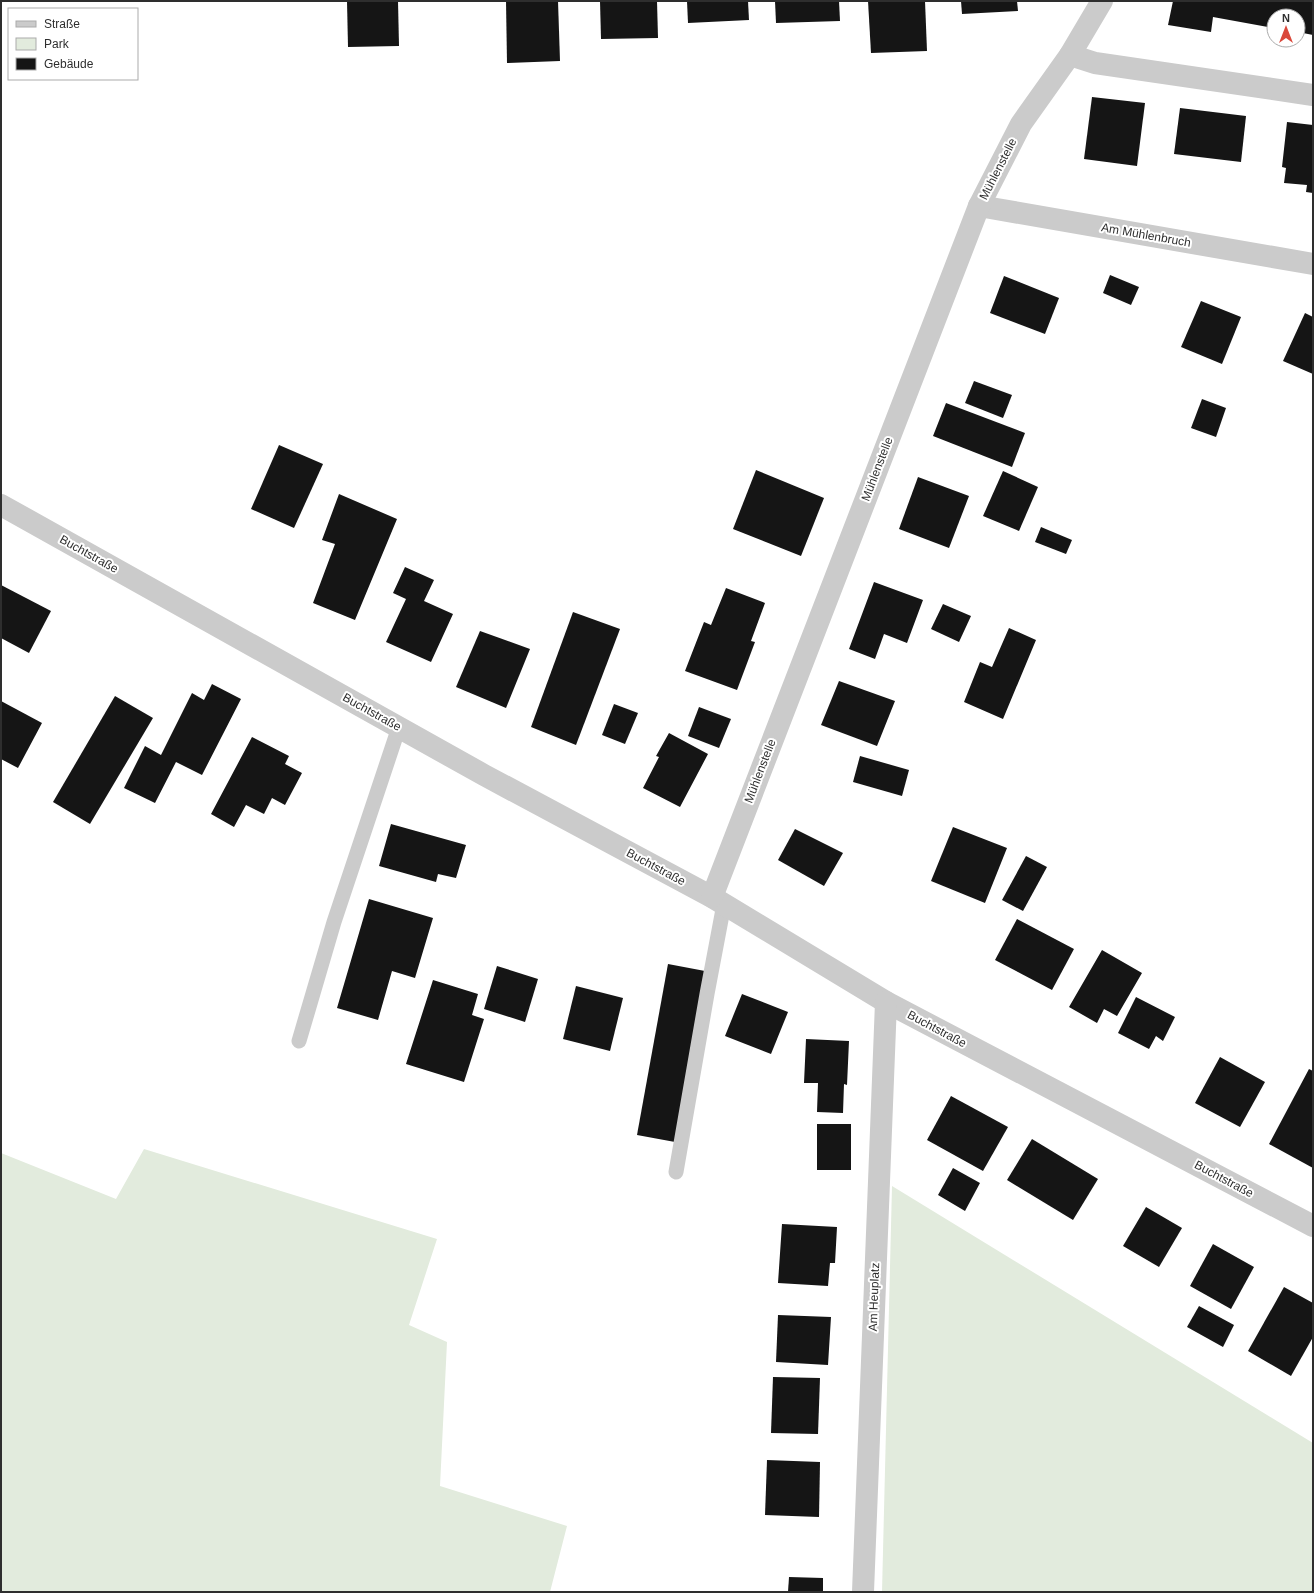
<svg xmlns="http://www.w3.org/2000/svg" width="1314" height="1593" font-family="Arial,sans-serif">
<rect width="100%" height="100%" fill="#fff"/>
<g fill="#e2ebdd">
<polygon points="144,1149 437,1239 409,1325 447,1342 440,1486 567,1526 550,1592 1,1592 1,1153 116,1199"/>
<polygon points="892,1186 1313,1443 1313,1592 882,1592"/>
</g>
<g fill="#151515">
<polygon points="347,1 398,1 399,46 348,47"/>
<polygon points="506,1 558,1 560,61 507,63"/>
<polygon points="600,1 657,1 658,38 601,39"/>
<polygon points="687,1 748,1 749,20 688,23"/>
<polygon points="775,1 839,1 840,21 776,23"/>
<polygon points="868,1 925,1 927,51 871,53"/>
<polygon points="961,1 1017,1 1018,11 962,14"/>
<polygon points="1173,1 1313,1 1313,35 1298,32 1298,16 1274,16 1274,28 1213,17 1211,32 1168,25"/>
<polygon points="1092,97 1145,103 1137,166 1084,159"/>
<polygon points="1180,108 1246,116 1241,162 1174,154"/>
<polygon points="1287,122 1313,125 1313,193 1306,192 1307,185 1284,183 1286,168 1282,167"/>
<polygon points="1110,275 1139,287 1131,305 1103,293"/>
<polygon points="1004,276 1059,298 1045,334 990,313"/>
<polygon points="1201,301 1241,317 1222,364 1181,347"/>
<polygon points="1305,313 1313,317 1313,374 1283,361"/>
<polygon points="974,381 1012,395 1003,418 965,403"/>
<polygon points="1202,399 1226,408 1216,437 1191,428"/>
<polygon points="946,403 1025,433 1012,467 933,436"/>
<polygon points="279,445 323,464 294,528 251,509"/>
<polygon points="756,470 824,498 801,556 733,529"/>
<polygon points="1003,471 1038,487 1019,531 983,516"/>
<polygon points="918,477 969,496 949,548 899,529"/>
<polygon points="339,494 397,519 355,620 313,603 335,544 322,540"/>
<polygon points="1041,527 1072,540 1066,554 1035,542"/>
<polygon points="405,567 434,580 424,601 453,614 431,662 386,642 406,599 393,593"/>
<polygon points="874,582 923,600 907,643 884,634 875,659 849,649"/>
<polygon points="1,585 51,611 29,653 1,638"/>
<polygon points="726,588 765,603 751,641 755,642 737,690 685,671 704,622 711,625"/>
<polygon points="943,604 971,616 959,642 931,629"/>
<polygon points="573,612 620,629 576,745 531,727"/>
<polygon points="1009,628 1036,640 1003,719 964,702 980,662 992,667"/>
<polygon points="480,631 530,649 506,708 456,687"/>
<polygon points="839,681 895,701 877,746 821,725"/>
<polygon points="212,684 241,699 202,775 176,762 155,803 124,788 145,746 161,755 192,693 204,700"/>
<polygon points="115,696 153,718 90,824 53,802"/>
<polygon points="1,701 42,723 18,768 1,759"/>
<polygon points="614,704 638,713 625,744 602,735"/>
<polygon points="699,707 731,719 719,748 688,736"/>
<polygon points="669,733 708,754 680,807 643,788 659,757 656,756"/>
<polygon points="252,737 289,756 285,764 302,773 285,805 272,798 264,814 246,805 234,827 211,814"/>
<polygon points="860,756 909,770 902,796 853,782"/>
<polygon points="391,824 466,845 456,878 438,874 436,882 379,866"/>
<polygon points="953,827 1007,848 985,903 931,881"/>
<polygon points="795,829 843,853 824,886 778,860"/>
<polygon points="1026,856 1047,867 1023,911 1002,900"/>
<polygon points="369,899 433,918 415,978 392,971 378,1020 337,1008"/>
<polygon points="1017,919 1074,949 1052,990 995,960"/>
<polygon points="1102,950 1142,973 1117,1016 1104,1009 1097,1023 1069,1007"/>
<polygon points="668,964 705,971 675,1142 637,1135"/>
<polygon points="497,966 538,979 525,1022 484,1009"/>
<polygon points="433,980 478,994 472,1015 484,1019 464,1082 406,1064"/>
<polygon points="576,986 623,998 610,1051 563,1039"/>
<polygon points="742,994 788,1012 771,1054 725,1036"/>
<polygon points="1136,997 1175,1017 1163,1041 1156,1036 1149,1049 1118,1033"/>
<polygon points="806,1039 849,1041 847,1085 844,1084 843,1113 817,1112 818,1083 804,1083"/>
<polygon points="1220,1057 1265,1082 1240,1127 1195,1103"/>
<polygon points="1309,1069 1313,1071 1313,1168 1269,1144"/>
<polygon points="951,1096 1008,1127 983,1171 927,1140"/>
<rect x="817" y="1124" width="34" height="46"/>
<polygon points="1032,1139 1098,1179 1073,1220 1007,1180"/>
<polygon points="953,1168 980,1183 965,1211 938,1195"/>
<polygon points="1146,1207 1182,1228 1159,1267 1123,1246"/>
<polygon points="782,1224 837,1227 835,1263 830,1263 828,1286 778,1283"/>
<polygon points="1213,1244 1254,1267 1231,1309 1190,1286"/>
<polygon points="1284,1287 1313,1303 1313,1337 1291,1376 1248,1351"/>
<polygon points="1199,1306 1234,1325 1223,1347 1187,1327"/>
<polygon points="778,1315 831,1317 828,1365 776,1362"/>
<polygon points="773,1377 820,1378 818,1434 771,1433"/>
<polygon points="767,1460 820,1462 819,1517 765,1515"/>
<polygon points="789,1577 823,1578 823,1592 788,1592"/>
</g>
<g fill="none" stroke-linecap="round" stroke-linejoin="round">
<g stroke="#cbcbcb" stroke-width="15">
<polyline points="299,1041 334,922 399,727"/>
<polyline points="676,1172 707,994 724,904"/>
</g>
<g stroke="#cbcbcb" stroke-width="22">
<polyline points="1070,55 1095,63 1313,95"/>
<polyline points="979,206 1313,264"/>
<polyline points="1,505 484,775 712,897 886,1002 1313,1226"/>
<polyline points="712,897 979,206 1021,124 1070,55 1102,1"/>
<polyline points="863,1592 886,1002"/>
</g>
</g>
<g text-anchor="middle" stroke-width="4" stroke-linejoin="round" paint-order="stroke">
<g font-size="12" fill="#2e2e2e" stroke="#fff">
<text transform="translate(998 169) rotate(-63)" y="4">Mühlenstelle</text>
<text transform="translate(1146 235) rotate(10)" y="4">Am Mühlenbruch</text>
<text transform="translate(877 469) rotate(-69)" y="4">Mühlenstelle</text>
<text transform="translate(89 554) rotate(29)" y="4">Buchtstraße</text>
<text transform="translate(372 712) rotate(29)" y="4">Buchtstraße</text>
<text transform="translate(760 771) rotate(-69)" y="4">Mühlenstelle</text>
<text transform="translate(656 867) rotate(28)" y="4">Buchtstraße</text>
<text transform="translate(937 1029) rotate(28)" y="4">Buchtstraße</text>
<text transform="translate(1224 1179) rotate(28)" y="4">Buchtstraße</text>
<text transform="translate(874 1297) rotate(-88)" y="4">Am Heuplatz</text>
</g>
</g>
<rect width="1314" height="1593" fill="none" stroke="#2e2e2e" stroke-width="4"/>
<rect x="8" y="8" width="130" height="72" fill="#ffffff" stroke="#ababab"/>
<rect x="16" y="21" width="20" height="6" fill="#cbcbcb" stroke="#ababab"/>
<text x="44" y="28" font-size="12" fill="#2e2e2e">Straße</text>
<rect x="16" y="38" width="20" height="12" fill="#e2ebdd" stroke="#ababab"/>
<text x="44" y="48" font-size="12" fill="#2e2e2e">Park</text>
<rect x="16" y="58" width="20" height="12" fill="#151515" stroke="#ababab"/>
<text x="44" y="68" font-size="12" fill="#2e2e2e">Gebäude</text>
<g transform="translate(1286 28)"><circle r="19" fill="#ffffff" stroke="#ababab"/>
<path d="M0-3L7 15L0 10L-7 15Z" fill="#da483b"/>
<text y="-6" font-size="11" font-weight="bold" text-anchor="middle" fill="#2e2e2e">N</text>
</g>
</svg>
